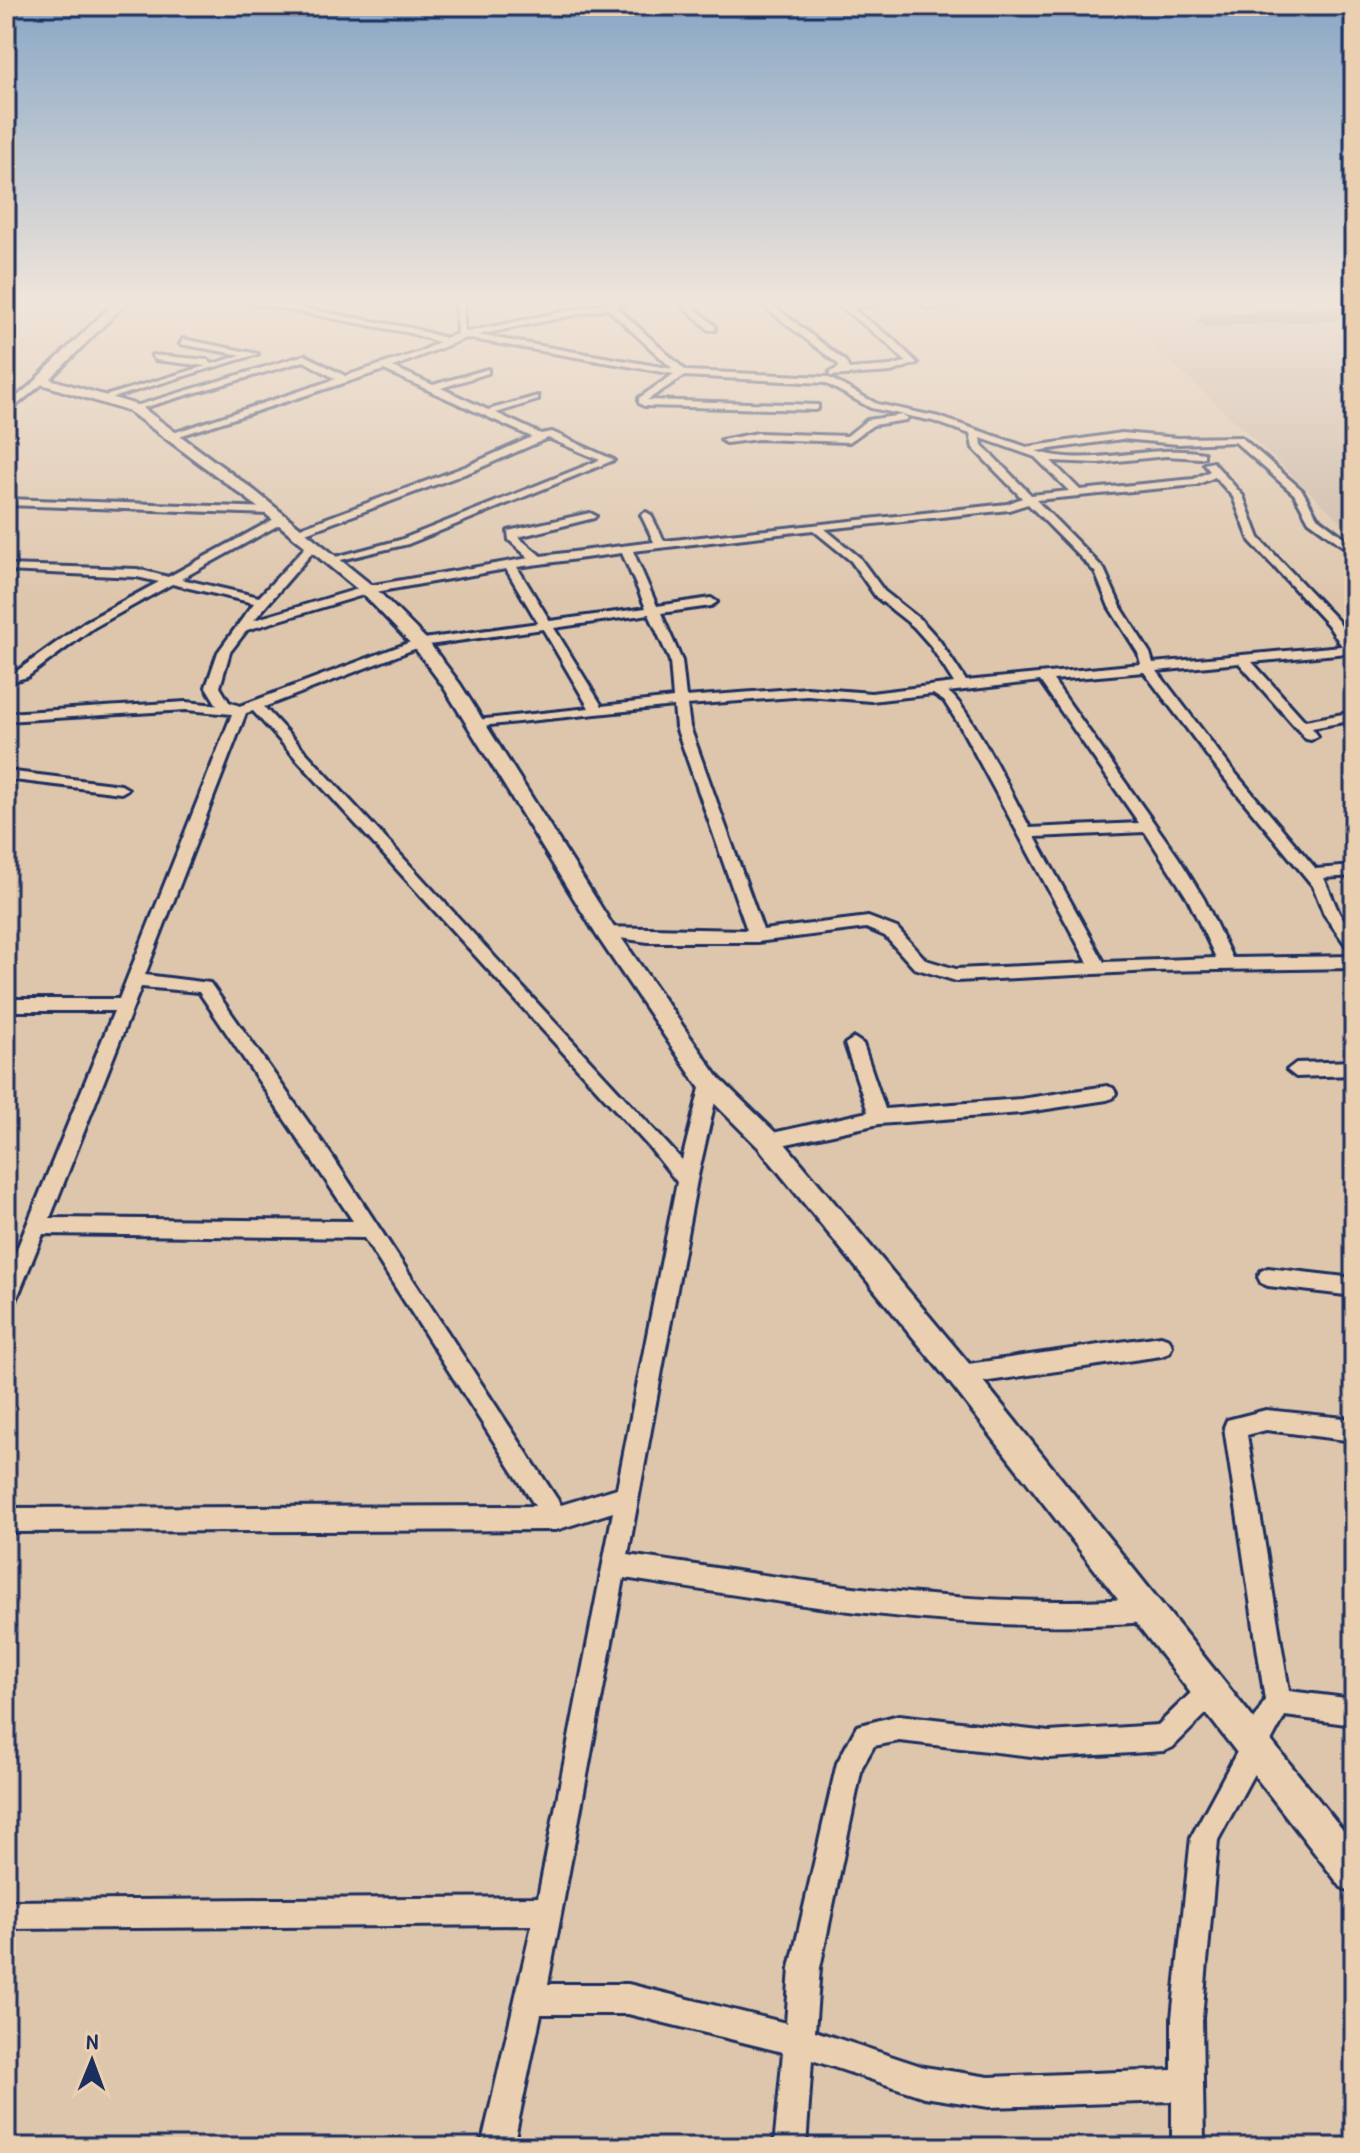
<svg xmlns="http://www.w3.org/2000/svg" width="1360" height="2153" font-family="'Patrick Hand',sans-serif">
<rect width="100%" height="100%" fill="#dec6ac"/>
<filter id="ink" filterUnits="userSpaceOnUse"><feTurbulence type="fractalNoise" baseFrequency=".0125" numOctaves="2"/><feDisplacementMap in="SourceGraphic" scale="16" xChannelSelector="R" yChannelSelector="G"/><feConvolveMatrix kernelMatrix="1 2 1 2 8 2 1 2 1" color-interpolation-filters="sRGB"/></filter>
<g filter="url(#ink)">
<polygon fill="#ccb8a5" points="1106,301 1354,301 1354,534 1210,398"/>
<g fill="none" stroke-linecap="round" stroke-linejoin="round">
<polygon fill="#7c7a85" fill-rule="evenodd" points="1354,307 1354,319 1206,327 1196,321 1206,315"/>
<g stroke="#1b2f5e" stroke-width="6">
<g id="street">
<path d="M241,301H261L411,328L445,338L457,334L456,301H464V332H467L614,301H632L615,306L686,371L827,377L877,404L939,417L1027,447L1122,433L1178,438L1241,437L1302,490L1317,517L1354,545V554L1309,521L1294,494L1235,442L1178,444L1122,439L1036,451C1090,469 1148,443 1204,453V457L1200,458L1166,456L1098,463L1051,461L1080,490L1194,479L1210,471L1204,464L1213,462L1243,496L1259,538L1337,620L1354,645V658L1347,653L1252,662L1305,721L1354,712V720L1312,728L1318,736L1311,740L1306,739L1239,663L1157,671L1231,768L1316,869L1354,866V876L1324,878L1339,913L1354,932V950L1348,948L1324,914L1313,886L1221,774L1144,672L1053,680L1178,857L1204,899L1232,958L1354,956V968L1153,971L956,981L914,968L885,936L866,928L757,942H648L605,936L599,935L597,931L599,927L747,930L676,727L674,706L471,727L469,724L476,720L589,708L543,629L422,646L264,707L682,1160L701,1084L704,1079H716L719,1084L697,1180L628,1555C799,1580 973,1611 1146,1598L1155,1601L1158,1610L1155,1619L1146,1622C972,1636 796,1604 624,1578L548,1984H628L786,2023L790,1968L837,1763L857,1726L899,1715L1049,1732L1158,1725L1202,1682L1211,1678L1220,1682L1224,1691L1220,1700L1173,1747L1164,1751L1049,1758L899,1741L874,1746L862,1767L820,1968L815,2031L924,2067L989,2077L1172,2070V2018L1191,1837L1265,1700L1224,1427L1227,1420L1266,1410L1354,1419V1441L1266,1430L1247,1435L1289,1691L1354,1699V1725L1285,1716L1218,1840L1202,2018L1204,2147H1172V2101L989,2107L924,2097L812,2060L806,2147H774L783,2052L628,2014H541L513,2147H481L532,1925L6,1929V1901L538,1897L613,1512L556,1530L6,1532V1508L535,1506L364,1238L43,1234L13,1308L6,1311V1276L114,1011H6V999H119L232,714L186,710L6,721V713L186,702L217,705L206,687L218,652L254,603L172,584L93,628L27,677L6,683V675L17,671L85,622L159,582L137,577L6,571V565L137,569L168,577L276,518H284V522L181,579L259,597L309,543H317V547L254,620L368,586L529,558L509,540L508,531L590,513L596,516L594,518L518,537L541,556L654,542L641,515L646,512L651,515L664,541L1007,504L1022,498L973,448L970,434L933,421L871,408L825,383L684,376L647,400L818,405V409L815,410L644,406L639,403V398L674,374L466,338L393,367L433,385L488,369V373L441,388L488,410L538,396V400L496,413L541,434L552,432L614,460L408,544L328,563V559L400,540L600,460L548,438L475,470L300,535H292V531L467,466L532,437L384,370L176,437L167,435L336,379L304,361L132,411V407L305,355L345,376L420,352L439,342L410,333ZM607,308L673,369L478,335ZM981,438L1035,457L1069,491L1031,495L982,445ZM1215,477L1233,497L1250,541L1328,625L1342,646L1153,663L1150,653L1121,607L1104,569L1036,500L1196,485ZM1028,504L1095,572L1109,607L1138,653L1141,664L966,681L939,640L922,621L884,591L859,557L825,529L1009,510ZM813,530L851,561L876,597L914,627L930,645L954,683L871,693L807,688L686,697L682,661L661,613L711,606L717,602L711,598L657,606L633,551ZM622,553L646,608L550,621L517,567ZM506,569L538,623L416,640L240,706L229,702L220,687L230,652L247,630L370,593ZM649,614L670,661L673,698L602,706L554,628ZM1040,681L1139,823L1030,828C1016,802 968,704 948,692ZM933,694L944,701L960,726L1088,963L956,969L926,960L897,928L868,917L763,930L690,727L687,705L807,696L871,701ZM253,711L649,1147L677,1182L617,1488L561,1505L332,1156L210,983L145,975L246,713ZM1145,832L1188,899L1216,958L1104,962L1035,837ZM141,987L199,992L353,1221L50,1218Z"/>
<polygon points="678,301 687,301 715,326 715,330 709,330"/>
<polygon points="757,301 767,301 845,361 849,369 890,366 906,362 887,343 833,301 892,301 851,308 893,339 917,363 891,372 830,376 830,372 839,368 838,364"/>
<polygon points="183,339 258,354 105,400 105,396 206,366 155,360 152,355 208,360 212,364 242,355 180,344"/>
<polygon points="39,378 47,380 6,414 6,406"/>
<polygon points="903,415 908,418 906,420 873,425 849,442 758,439 726,443 721,440 758,433 847,436 867,420"/>
<polygon points="6,499 270,508 275,511 270,514 6,505"/>
<polygon points="6,771 121,785 128,789 121,793 6,779"/>
<polygon points="854,1038 863,1044 885,1109 1021,1099 1107,1086 1113,1088 1116,1093 1113,1098 1107,1100 1021,1113 879,1124 768,1148 761,1146 759,1141 761,1136 768,1134 868,1112 845,1044"/>
<polygon points="1354,1061 1354,1075 1296,1077 1287,1070 1296,1063"/>
<polygon points="1268,1268 1354,1278 1354,1296 1268,1286 1261,1283 1258,1277 1261,1271"/>
<polygon points="1161,1336 1169,1339 1172,1346 1169,1353 1161,1356 961,1385 953,1382 950,1375 953,1368 961,1365"/>
</g>
</g>
<g stroke="#1b2f5e" stroke-width="6">
<g id="secondary">
<polygon points="116,301 128,301 50,379 140,406 255,491 374,587 426,639 460,684 613,926 719,1078 777,1134 971,1366 1354,1844 1354,1893 1341,1887 951,1384 759,1148 701,1090 597,936 443,686 414,647 362,593 245,497 130,412 38,383 38,377"/>
<polygon points="919,301 997,301 928,309"/>
</g>
</g>
<use href="#street" fill="#ead0b1" fill-rule="evenodd"/>
<use href="#secondary" fill="#ead0b1" fill-rule="evenodd"/>
</g>
</g>
<linearGradient id="sky" x2="0" y2="1"><stop stop-color="#89a7c6"/><stop offset="0.5" stop-color="#f0e5da"/><stop offset="1" stop-color="#f0e5da" stop-opacity="0"/></linearGradient>
<rect width="1360" height="603" fill="url(#sky)"/>
<rect width="1360" height="2153" fill="none" stroke="#ead0b1" stroke-width="32"/>
<rect x="16" y="16" width="1328" height="2121" fill="none" stroke="#1b2f5e" stroke-width="3" filter="url(#ink)"/>
<g transform="translate(92 2061) rotate(1)" stroke="#ead0b1" stroke-width="6" paint-order="stroke">
<path d="M0-6L14 30L0 20L-14 30Z" fill="#1b2f5e"/>
<text y="-12" font-size="22" font-weight="bold" text-anchor="middle" fill="#1b2f5e">N</text>
</g>
</svg>
